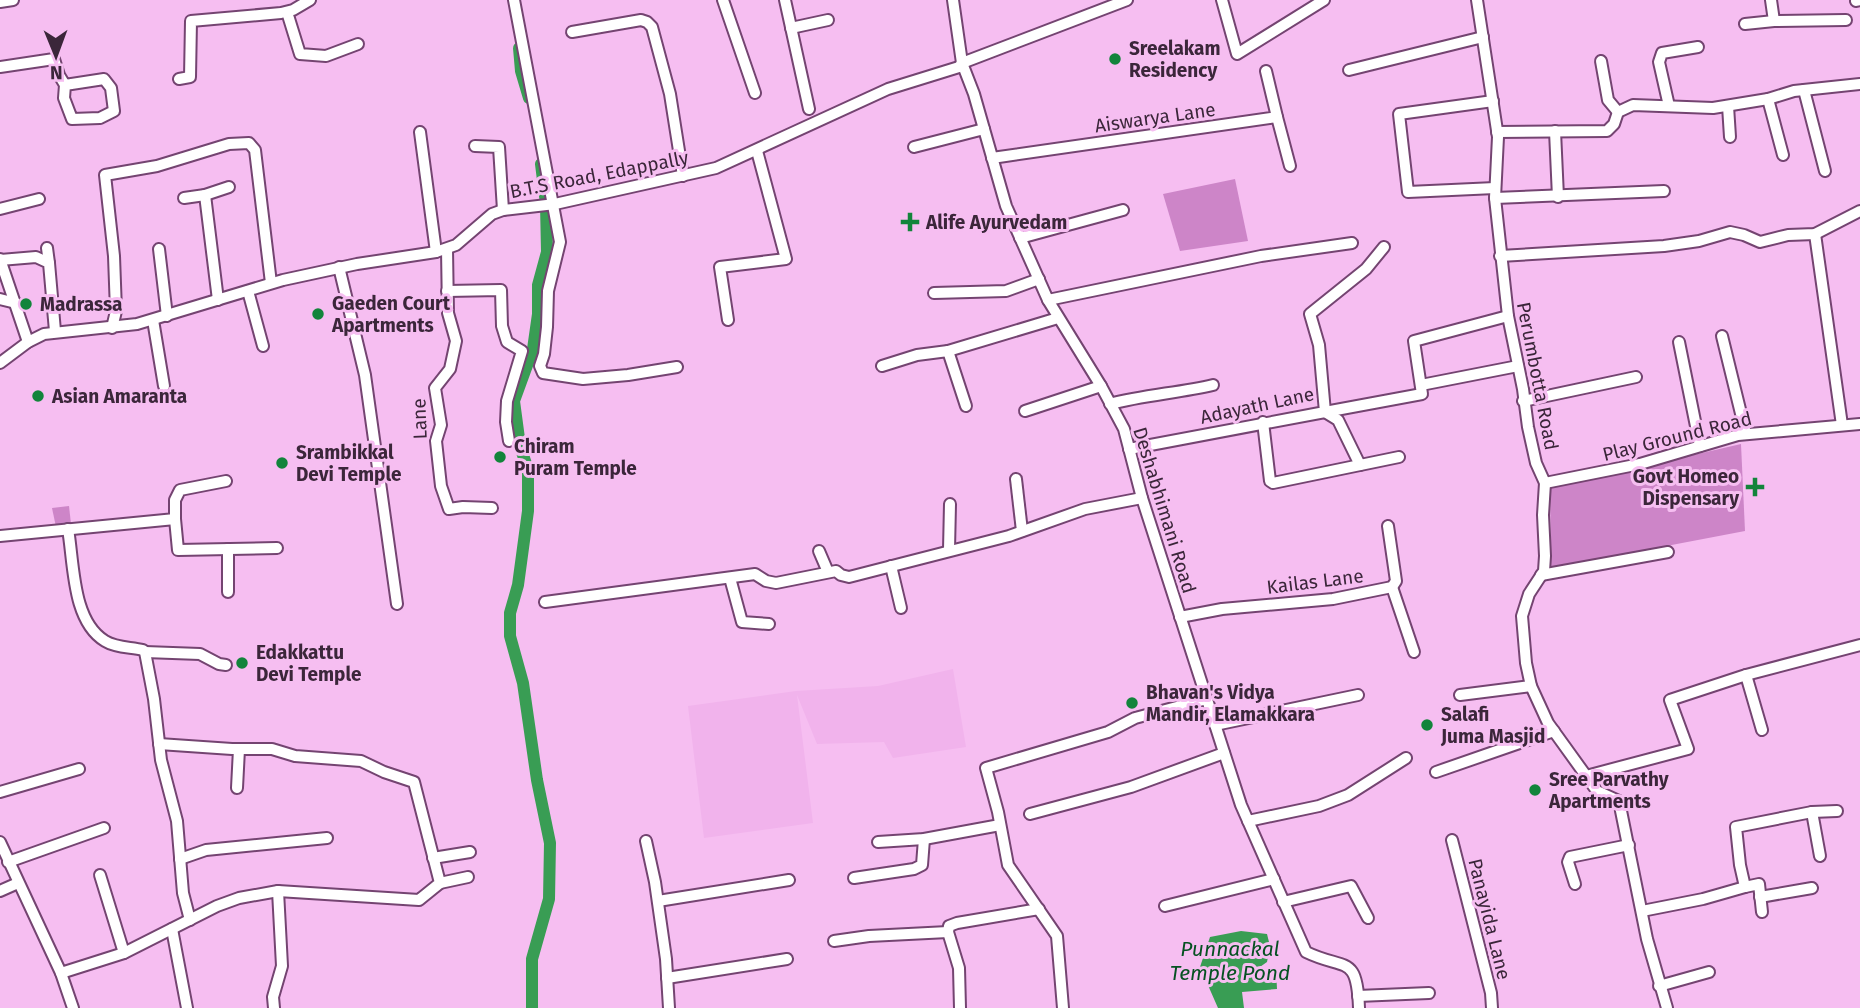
<svg xmlns="http://www.w3.org/2000/svg" width="1860" height="1008" font-family="'Fira Sans',sans-serif">
<rect width="100%" height="100%" fill="#f6bef1"/>
<polygon fill="#f1b3ec" points="953,669 966,747 893,758 884,742 817,744 797,695 813,823 704,838 688,706 796,691 878,686"/>
<g fill="#cd85c8">
<polygon points="1235,179 1248,241 1180,251 1163,194"/>
<polygon points="1741,444 1745,531 1551,568 1550,488"/>
<polygon points="69,506 71,524 56,527 52,508"/>
</g>
<polygon fill="#399d54" points="1241,931 1267,934 1270,946 1267,962 1257,969 1276,970 1277,989 1242,992 1244,1008 1218,1008 1200,967 1210,937"/>
<g fill="none" stroke-linecap="round" stroke-linejoin="round">
<g stroke="#399d54" stroke-width="12">
<polyline points="519,48 521,71 529,98"/>
<polyline points="532,1008 532,959 549,899 550,843 537,780 523,683 510,636 510,613 518,585 528,511 528,470 520,446 514,401 533,349 538,314 538,285 547,252 546,204 541,164"/>
</g>
<g stroke="#744471" stroke-width="14">
<g id="minor">
<polyline points="514,0 560,242 548,291 547,327 544,354 540,366 543,373 583,379 628,375 677,367"/>
<polyline points="723,0 755,93"/>
<polyline points="785,0 809,109"/>
<path d="M953,0L962,63L974,94L1006,206L1048,300L1101,386L1124,429L1142,498L1241,805L1306,952C1345,971 1357,953 1359,1008"/>
<polyline points="1222,0 1237,54 1324,0"/>
<polyline points="1477,0 1498,137 1495,198 1508,316 1523,389 1528,427 1536,463 1545,483 1543,515 1545,556 1544,571 1529,594 1522,616 1526,663 1531,686 1548,723 1597,791 1619,801 1647,939 1667,1008"/>
<polyline points="1771,0 1774,21 1846,20"/>
<polyline points="1856,1 1860,0"/>
<polyline points="0,2 13,0"/>
<polyline points="287,12 300,54 326,56 358,44"/>
<polyline points="1745,24 1774,21"/>
<polyline points="791,28 828,20"/>
<polyline points="572,32 641,20 647,22 652,27 670,94 683,176"/>
<polyline points="1601,61 1608,100 1618,112"/>
<polyline points="0,67 54,59 59,75 65,85 104,79 111,88 114,111 100,118 72,119 64,98 65,85"/>
<polyline points="1349,70 1483,37"/>
<polyline points="179,79 190,77 191,21 281,13 293,10 310,0"/>
<polyline points="1804,90 1825,171"/>
<polyline points="1768,99 1783,155"/>
<polyline points="1493,101 1399,114 1408,192 1495,188"/>
<polyline points="1669,106 1659,62 1662,53 1698,47"/>
<polyline points="1728,106 1730,137"/>
<polyline points="1277,117 1290,166"/>
<polyline points="1555,131 1558,197"/>
<polyline points="420,132 436,252"/>
<polyline points="1497,132 1607,131 1614,124 1618,112 1633,105 1713,108 1768,99 1794,91 1860,84"/>
<polyline points="475,146 499,147 503,210"/>
<polyline points="914,147 984,129"/>
<polyline points="992,158 1277,117 1266,71"/>
<polyline points="205,195 218,300"/>
<polyline points="184,198 205,195 229,187"/>
<polyline points="1495,198 1664,191"/>
<polyline points="0,209 39,199"/>
<polyline points="1815,234 1842,425"/>
<polyline points="1020,238 1123,210"/>
<polyline points="47,248 49,263"/>
<polyline points="159,249 167,316"/>
<polyline points="447,249 448,313 456,341 450,369 435,388 441,425 436,441 441,486 449,509 463,507 492,508"/>
<polyline points="1500,256 1664,246 1699,241 1730,232 1744,235 1760,242 1788,235 1815,234 1860,211"/>
<polyline points="0,259 28,342"/>
<polyline points="0,260 36,257 49,263 55,331"/>
<polyline points="339,267 365,375 397,604"/>
<polyline points="248,291 263,346"/>
<polyline points="447,291 501,290 502,326 507,342 522,351 507,401 506,422 509,441"/>
<polyline points="934,293 1006,291 1039,279"/>
<polyline points="0,299 16,303"/>
<polyline points="1048,300 1261,256 1352,243"/>
<polyline points="153,320 164,386"/>
<polyline points="728,320 720,267 786,259 757,151"/>
<polyline points="112,328 116,311 114,256 105,175 157,166 229,144 249,143 255,150 271,283"/>
<polyline points="1722,336 1746,434"/>
<polyline points="1679,342 1700,446"/>
<polyline points="948,351 966,406"/>
<polyline points="0,363 28,342 44,334 137,324 283,280 357,264 436,252 456,245 492,214 503,210 555,204 716,168 888,89 959,67 962,63 1127,0"/>
<polyline points="882,366 917,355 948,351 1058,318"/>
<polyline points="1421,385 1518,366"/>
<polyline points="1523,401 1636,377"/>
<path d="M1110,404C1144,395 1179,393 1213,385"/>
<polyline points="1025,411 1101,386"/>
<polyline points="1325,412 1422,394 1414,341 1508,316"/>
<polyline points="1325,412 1338,420 1360,465"/>
<polyline points="1263,422 1270,481 1273,483 1399,457"/>
<polyline points="1129,449 1325,412 1319,345 1310,314 1366,269 1384,247"/>
<polyline points="1016,479 1022,531"/>
<polyline points="1545,483 1640,464 1738,435 1860,424"/>
<polyline points="175,519 178,550 277,548"/>
<path d="M68,529C74,564 72,621 105,641C116,648 131,647 143,650L145,652L154,699L161,760L177,821L183,893L190,920"/>
<polyline points="0,536 175,519 175,500 180,490 226,481"/>
<polyline points="228,549 228,592"/>
<polyline points="949,550 950,504"/>
<polyline points="819,551 828,572"/>
<polyline points="891,566 901,608"/>
<polyline points="1541,575 1668,552"/>
<polyline points="730,578 742,622 769,624"/>
<polyline points="1392,587 1414,652"/>
<polyline points="545,602 755,574 766,581 776,583 836,571 841,575 849,577 1009,536 1085,509 1142,498"/>
<polyline points="1180,617 1222,609 1333,599 1392,587 1396,581 1388,526"/>
<polyline points="145,652 200,654 219,664 226,665"/>
<polyline points="1746,675 1860,645"/>
<polyline points="1460,695 1531,686"/>
<polyline points="1215,725 1358,695"/>
<polyline points="1436,772 1554,731"/>
<polyline points="1586,776 1688,749 1670,700 1746,675 1762,730"/>
<polyline points="237,788 239,749"/>
<polyline points="0,792 79,769"/>
<polyline points="1812,812 1820,856"/>
<polyline points="1030,814 1131,787 1224,753"/>
<polyline points="1248,821 1319,806 1348,795 1406,758"/>
<polyline points="1452,840 1491,993 1492,1008"/>
<polyline points="646,841 655,882 666,959 669,1008"/>
<polyline points="0,842 61,973 73,1008"/>
<polyline points="878,842 924,839 1000,825"/>
<polyline points="433,858 470,852"/>
<polyline points="180,859 206,850 327,838"/>
<polyline points="8,862 104,828"/>
<polyline points="100,875 124,953"/>
<polyline points="854,878 914,869 922,865 924,839"/>
<polyline points="440,883 468,877"/>
<polyline points="1575,884 1568,862 1570,857 1629,845"/>
<polyline points="1745,887 1759,884 1762,912"/>
<polyline points="0,891 18,883"/>
<polyline points="1760,897 1812,888"/>
<polyline points="658,901 789,880"/>
<polyline points="1283,902 1351,886 1368,918"/>
<polyline points="1165,906 1274,879"/>
<polyline points="1642,911 1703,899 1745,887 1740,865 1736,827 1812,812 1837,811"/>
<polyline points="172,929 187,1008"/>
<polyline points="834,941 869,936 948,932"/>
<polyline points="61,973 124,953 217,906 239,898 278,891 419,900 440,883 414,782 384,772 361,761 295,756 272,749 232,749 159,744"/>
<polyline points="667,978 787,959"/>
<polyline points="1659,986 1709,972"/>
<polyline points="1358,996 1429,993"/>
<polyline points="274,1008 273,997 282,966 278,891"/>
<polyline points="960,1008 959,968 948,932 949,926 957,923 1039,909"/>
<polyline points="1063,1008 1057,936 1008,865 998,812 986,768 1108,732 1135,718 1207,699"/>
</g>
</g>
<use href="#minor" stroke="#fff" stroke-width="10"/>
</g>
<g fill="#12843b" stroke="#f6bef1" stroke-width="2.5">
<circle cx="1115" cy="59" r="7"/>
<path d="M906.5 211.5h7v7h7v7h-7v7h-7v-7h-7v-7h7z"/>
<circle cx="26" cy="304" r="7"/>
<circle cx="318" cy="314" r="7"/>
<circle cx="38" cy="396" r="7"/>
<circle cx="500" cy="457" r="7"/>
<circle cx="282" cy="463" r="7"/>
<path d="M1751.5 476.5h7v7h7v7h-7v7h-7v-7h-7v-7h7z"/>
<circle cx="242" cy="663" r="7"/>
<circle cx="1132" cy="703" r="7"/>
<circle cx="1427" cy="725" r="7"/>
<circle cx="1535" cy="790" r="7"/>
</g>
<g text-anchor="middle" stroke-width="6" stroke-linejoin="round" paint-order="stroke">
<g font-size="19" font-weight="bold" fill="#3b263a" stroke="#f6bef1" text-anchor="start">
<text x="1129" y="55">Sreelakam<tspan x="1129" dy="22">Residency</tspan></text>
<text x="926" y="229">Alife Ayurvedam</text>
<text x="332" y="310">Gaeden Court<tspan x="332" dy="22">Apartments</tspan></text>
<text x="40" y="311">Madrassa</text>
<text x="52" y="403">Asian Amaranta</text>
<text x="514" y="453">Chiram<tspan x="514" dy="22">Puram Temple</tspan></text>
<text x="296" y="459">Srambikkal<tspan x="296" dy="22">Devi Temple</tspan></text>
<text x="1739" y="483" text-anchor="end">Govt Homeo<tspan x="1739" dy="22">Dispensary</tspan></text>
<text x="256" y="659">Edakkattu<tspan x="256" dy="22">Devi Temple</tspan></text>
<text x="1146" y="699">Bhavan's Vidya<tspan x="1146" dy="22">Mandir, Elamakkara</tspan></text>
<text x="1441" y="721">Salafi<tspan x="1441" dy="22">Juma Masjid</tspan></text>
<text x="1549" y="786">Sree Parvathy<tspan x="1549" dy="22">Apartments</tspan></text>
</g>
<g font-size="19" fill="#3b263a" stroke="#f6bef1">
<text transform="translate(1155 117) rotate(-8)" y="7">Aiswarya Lane</text>
<text transform="translate(599 174) rotate(-11)" y="7">B.T.S Road, Edappally</text>
<text transform="translate(1538 376) rotate(79)" y="7">Perumbotta Road</text>
<text transform="translate(1257 405) rotate(-12)" y="7">Adayath Lane</text>
<text transform="translate(419 419) rotate(-92)" y="7">Lane</text>
<text transform="translate(1677 436) rotate(-14)" y="7">Play Ground Road</text>
<text transform="translate(1165 510) rotate(73)" y="7">Deshabhimani Road</text>
<text transform="translate(1315 581) rotate(-7)" y="7">Kailas Lane</text>
<text transform="translate(1490 919) rotate(76)" y="7">Panayida Lane</text>
</g>
<g font-size="21" font-style="italic" fill="#065122" stroke="#f6bef1">
<text x="1230" y="956">Punnackal<tspan x="1230" dy="24">Temple Pond</tspan></text>
</g>
</g>
<g transform="translate(56 56) rotate(179)" stroke="#f6bef1" stroke-width="5" paint-order="stroke">
<path d="M0-5L12 26L0 18L-12 26Z" fill="#3b263a"/>
<text y="-10" font-size="19" font-weight="bold" text-anchor="middle" fill="#3b263a">N</text>
</g>
</svg>
